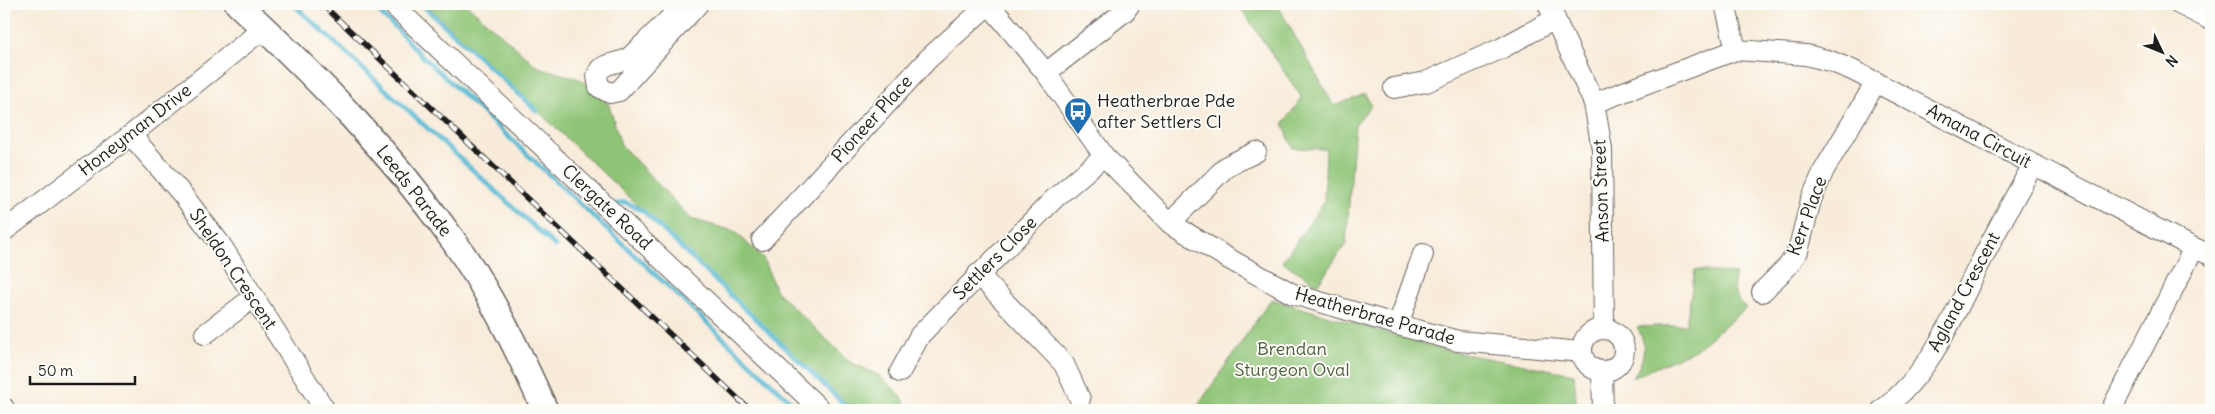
<svg xmlns="http://www.w3.org/2000/svg" width="2215" height="414" font-family="Delius,sans-serif">
<rect width="100%" height="100%" fill="#fdfcf7"/>
<filter id="ink" filterUnits="userSpaceOnUse"><feTurbulence type="fractalNoise" baseFrequency=".02" numOctaves="2"/><feDisplacementMap in="SourceGraphic" scale="10" xChannelSelector="R" yChannelSelector="G"/><feConvolveMatrix kernelMatrix="1 2 1 2 8 2 1 2 1" color-interpolation-filters="sRGB"/></filter>
<filter id="wash" filterUnits="userSpaceOnUse"><feTurbulence type="fractalNoise" baseFrequency=".0096" numOctaves="4" result="noise"/><feDisplacementMap in="SourceGraphic" scale="20" xChannelSelector="R" yChannelSelector="G"/><feGaussianBlur stdDeviation="1.12" result="paint"/><feColorMatrix in="noise" values="0 0 0 0 0 0 0 0 0 0 0 0 0 0 0 0 0 1.4 0 .05"/><feComposite in="paint" operator="in"/></filter>
<g filter="url(#wash)">
<rect width="100%" height="100%" fill="#f8ebd9"/>
<g fill="#8ec476" stroke="#557049">
<polygon points="425,4 466,4 538,67 582,80 609,105 621,145 691,219 734,231 763,258 776,291 850,362 880,376 901,396 908,410 853,410"/>
<polygon points="1238,4 1277,4 1334,106 1365,94 1371,105 1355,125 1346,244 1318,284 1282,262 1324,202 1326,149 1293,148 1283,124 1302,98"/>
<path d="M1695,270L1736,274C1731,288 1735,298 1746,308L1695,350L1632,378C1644,362 1648,345 1637,327L1686,325Z"/>
<polygon points="1271,299 1448,351 1574,374 1577,410 1195,410"/>
</g>
<g fill="none" stroke-linecap="round" stroke-linejoin="round">
<g stroke="#56b9d4" stroke-width="4.5">
<polyline points="293,4 555,246"/>
<polyline points="370,4 395,27 417,51 800,410"/>
<polyline points="421,4 537,111"/>
<polyline points="617,204 625,202 643,211 850,410"/>
</g>
</g>
</g>
<g filter="url(#ink)">
<g fill="none" stroke-linecap="round" stroke-linejoin="round">
<g stroke="#69645e" stroke-width="22">
<g id="minor">
<polyline points="392,4 821,410"/>
<polyline points="685,4 628,59 607,65 600,69 597,76 599,87 610,93 619,91 698,4"/>
<polyline points="989,4 1046,73 1104,156 1170,223 1229,259 1293,294 1398,325 1458,341 1582,352"/>
<polyline points="1548,4 1594,103 1602,149 1604,329"/>
<polyline points="1725,4 1736,50"/>
<polyline points="2179,4 2211,20"/>
<polyline points="1046,73 1125,11 1130,4"/>
<polyline points="1394,88 1426,82 1502,48 1555,19"/>
<polyline points="1594,103 1736,50 1806,55 1830,61 1852,70 2194,248 2211,255"/>
<polyline points="131,135 182,194 221,245 325,410"/>
<polyline points="1170,223 1227,166 1256,152"/>
<polyline points="4,231 131,135 264,28"/>
<polyline points="762,240 928,59 989,4"/>
<polyline points="978,274 1064,364 1080,399"/>
<polyline points="1762,292 1788,266 1798,251 1811,200 1824,170 1876,82"/>
<polyline points="1398,325 1423,254"/>
<circle cx="1603" cy="350" r="21"/>
<polyline points="205,334 254,297"/>
<polyline points="1602,371 1603,410"/>
<polyline points="900,372 920,335 1055,198 1104,156"/>
<polyline points="4,408 5,410"/>
<path d="M1882,410C1929,374 1952,320 1977,269C1995,234 2013,199 2033,165"/>
<polyline points="2111,410 2194,248"/>
</g>
</g>
<g stroke="#69645e" stroke-width="28">
<path id="major" d="M238,4C316,76 391,153 453,240C490,292 519,352 545,410"/>
</g>
<use href="#minor" stroke="#fff" stroke-width="20"/>
<use href="#major" stroke="#fff" stroke-width="25"/>
<g stroke="#1c1c1c" stroke-width="5.5">
<polyline id="rail" points="322,4 750,410"/>
</g>
<use href="#rail" stroke="#fdfcf7" stroke-width="4" stroke-dasharray="11" stroke-linecap="butt"/>
</g>
</g>
<defs>
<g id="bus-pin" transform="scale(1.4375)"><path d="M0 17L-7.5 6A9.5 9.5 0 1 1 7.5 6Z" fill="#1f6fb2" stroke="#fdfcf7"/><path d="M-5-6H5V4H4V6H2V4H-2V6H-4V4H-5ZM-3.5-4V0h7V-4ZM-3.5 1.2v1.5H-2V1.2ZM2 1.2v1.5H3.5V1.2Z" fill="#fff"/></g>
</defs>
<g fill-rule="evenodd">
<use href="#bus-pin" x="1078" y="111"/>
</g>
<g text-anchor="middle" stroke-width="4" stroke-linejoin="round" paint-order="stroke">
<g font-size="18" fill="#1c1c1c" stroke="#fdfcf7" text-anchor="start">
<text x="1097" y="107">Heatherbrae Pde<tspan x="1097" dy="21">after Settlers Cl</tspan></text>
</g>
<g font-size="18" fill="#1c1c1c" stroke="#fdfcf7">
<text transform="translate(872 119) rotate(-48)" y="6">Pioneer Place</text>
<text transform="translate(135 130) rotate(-38)" y="6">Honeyman Drive</text>
<text transform="translate(1979 136) rotate(28)" y="6">Amana Circuit</text>
<text transform="translate(414 191) rotate(52)" y="6">Leeds Parade</text>
<text transform="translate(1601 191) rotate(-92)" y="6">Anson Street</text>
<text transform="translate(607 207) rotate(43)" y="6">Clergate Road</text>
<text transform="translate(1807 216) rotate(-70)" y="6">Kerr Place</text>
<text transform="translate(995 258) rotate(-45)" y="6">Settlers Close</text>
<text transform="translate(233 269) rotate(56)" y="6">Sheldon Crescent</text>
<text transform="translate(1964 292) rotate(-62)" y="6">Agland Crescent</text>
<text transform="translate(1375 316) rotate(16)" y="6">Heatherbrae Parade</text>
</g>
<g font-size="18" fill="#4a5f40" stroke="#fdfcf7">
<text x="1292" y="355">Brendan<tspan x="1292" dy="21">Sturgeon Oval</tspan></text>
</g>
</g>
<rect width="2215" height="414" fill="none" stroke="#fdfcf7" stroke-width="20"/>
<g transform="translate(2162 52) rotate(133)" stroke="#fdfcf7" stroke-width="4" paint-order="stroke">
<path d="M0-4L9 19L0 12L-9 19Z" fill="#1c1c1c"/>
<text y="-8" font-size="14" font-weight="bold" text-anchor="middle" fill="#1c1c1c">N</text>
</g>
<path d="M30 376v8h105v-8" fill="none" stroke="#1c1c1c" stroke-width="2.5"/>
<text x="38" y="376" font-size="15" fill="#1c1c1c" stroke="#fdfcf7" stroke-width="4" paint-order="stroke">50 m</text>
</svg>
